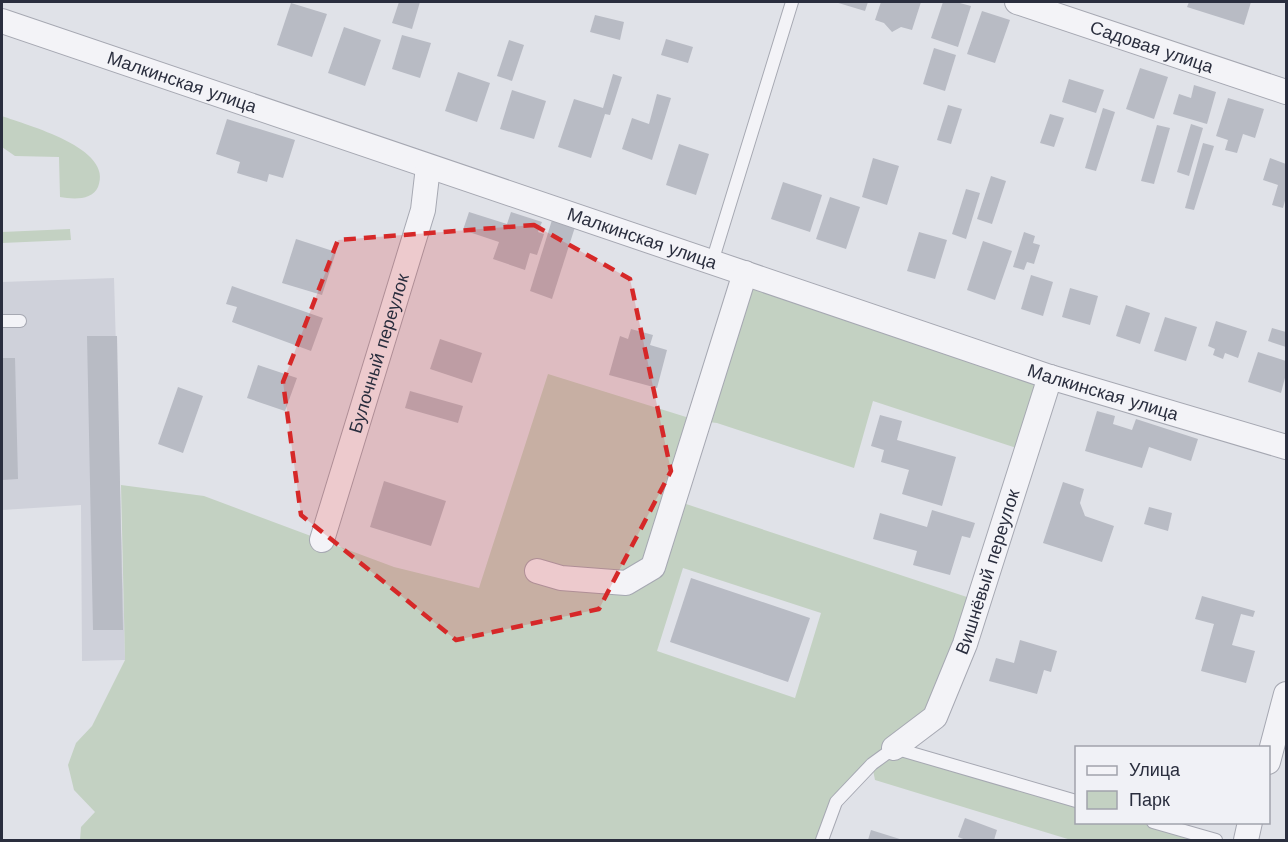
<svg xmlns="http://www.w3.org/2000/svg" width="1288" height="842" font-family="'Work Sans',sans-serif">
<rect width="100%" height="100%" fill="#e0e2e8"/>
<polygon fill="#cfd1da" points="114,278 125,660 82,661 81,505 2,510 2,282"/>
<g fill="#c3d1c2" fill-rule="evenodd">
<path d="M2,116C26,125 115,148 98,187C92,201 72,199 60,197L59,157L15,156L2,147Z"/>
<polygon points="70,229 71,240 2,243 2,232"/>
<path d="M745,273L1050,377L1026,451L873,401L854,468L717,423L700,421L674,500L979,601L935,717L894,748L1076,801V822L1153,823L1216,840H1071L875,780L872,765L836,802L818,840H80L81,827L95,812L74,790L68,765L76,743L92,726L125,660L121,485L204,496L394,567L479,588L548,374L699,421ZM683,568L821,613L795,698L657,651Z"/>
</g>
<g fill="#b8bbc4">
<polygon points="399,2 420,2 412,29 392,23"/>
<polygon points="835,2 868,2 865,11"/>
<polygon points="881,2 921,2 912,30 901,27 892,32 884,23 875,20"/>
<polygon points="943,2 956,2 971,6 958,47 931,38"/>
<polygon points="1189,2 1251,2 1244,25 1187,7"/>
<polygon points="291,3 327,14 312,57 277,45"/>
<polygon points="982,11 1010,20 995,63 967,54"/>
<polygon points="595,15 624,22 620,40 590,32"/>
<polygon points="344,27 381,40 365,86 328,73"/>
<polygon points="402,35 431,43 420,78 392,69"/>
<polygon points="666,39 693,47 688,63 661,55"/>
<polygon points="509,40 524,45 512,81 497,76"/>
<polygon points="934,48 956,55 945,91 923,84"/>
<polygon points="1140,68 1168,77 1154,119 1126,109"/>
<polygon points="458,72 490,83 477,122 445,111"/>
<polygon points="613,74 622,77 610,115 605,114 591,158 558,147 574,99 603,108"/>
<polygon points="1069,79 1104,90 1096,113 1062,102"/>
<polygon points="1194,85 1216,92 1207,124 1173,114 1179,94 1191,98"/>
<polygon points="512,90 546,101 534,139 500,129"/>
<polygon points="657,94 671,98 652,160 622,149 632,118 649,124"/>
<polygon points="1228,98 1264,109 1255,138 1243,134 1237,153 1225,150 1228,140 1216,136"/>
<polygon points="948,105 962,109 951,144 937,140"/>
<polygon points="1103,108 1115,112 1096,171 1085,168"/>
<polygon points="1050,114 1064,118 1054,147 1040,143"/>
<polygon points="227,119 295,140 283,178 269,174 267,182 237,173 240,162 216,154"/>
<polygon points="1191,124 1203,128 1189,176 1177,172"/>
<polygon points="1157,125 1170,128 1154,184 1141,181"/>
<polygon points="1203,143 1214,146 1194,210 1185,208"/>
<polygon points="679,144 709,154 696,195 666,185"/>
<polygon points="873,158 899,166 887,205 862,197"/>
<polygon points="1270,158 1286,164 1286,197 1283,208 1272,205 1278,185 1263,180"/>
<polygon points="991,176 1006,181 992,224 977,219"/>
<polygon points="783,182 822,195 810,232 771,219"/>
<polygon points="966,189 980,193 966,239 952,234"/>
<polygon points="830,197 860,207 846,249 816,239"/>
<polygon points="469,212 507,224 511,212 542,222 538,232 544,234 537,255 530,253 525,270 493,259 499,242 463,230"/>
<polygon points="552,220 575,227 552,299 530,291"/>
<polygon points="919,232 947,240 935,279 907,271"/>
<polygon points="1024,232 1035,236 1033,243 1040,245 1034,264 1027,262 1024,270 1013,267"/>
<polygon points="296,239 336,252 322,295 282,283"/>
<polygon points="983,241 1012,251 995,300 967,290"/>
<polygon points="1031,275 1053,282 1043,316 1021,309"/>
<polygon points="232,286 323,318 311,351 232,322 237,307 226,304"/>
<polygon points="1070,288 1098,296 1090,325 1062,317"/>
<polygon points="1126,305 1150,313 1140,344 1116,336"/>
<polygon points="1165,317 1197,327 1186,361 1154,351"/>
<polygon points="1216,321 1247,331 1238,358 1225,353 1223,359 1213,355 1215,349 1208,346"/>
<polygon points="1272,328 1286,332 1286,347 1268,341"/>
<polygon points="631,329 653,335 650,345 667,350 657,388 609,375 620,336 628,339"/>
<polygon points="87,336 117,336 123,630 93,630"/>
<polygon points="440,339 482,353 472,383 430,369"/>
<polygon points="1258,352 1286,361 1286,374 1281,393 1248,382"/>
<polygon points="2,358 15,358 18,479 2,480"/>
<polygon points="258,365 297,378 285,411 247,398"/>
<polygon points="178,387 203,396 183,453 158,444"/>
<polygon points="410,391 463,406 458,423 405,408"/>
<polygon points="1097,411 1115,416 1113,424 1132,430 1136,419 1198,439 1191,461 1149,447 1142,468 1085,451"/>
<polygon points="880,415 902,421 897,440 956,457 942,506 902,494 909,470 881,462 884,450 871,446"/>
<polygon points="384,481 446,501 431,546 370,527"/>
<polygon points="1063,482 1084,489 1080,503 1085,516 1114,526 1102,562 1043,543"/>
<polygon points="1149,507 1172,513 1168,531 1144,524"/>
<polygon points="932,510 975,523 970,538 962,536 950,575 913,565 917,551 873,539 880,513 927,527"/>
<polygon points="691,578 810,618 788,682 670,642"/>
<polygon points="1202,596 1255,611 1253,617 1241,614 1232,645 1255,651 1246,683 1201,671 1214,624 1195,619"/>
<polygon points="1020,640 1057,651 1051,672 1044,670 1037,694 989,681 996,658 1014,663"/>
<polygon points="965,818 997,830 994,840 966,840 958,837"/>
<polygon points="871,830 903,840 868,840"/>
</g>
<g fill="none" stroke-linecap="round" stroke-linejoin="round">
<g stroke="#a6a8b2" stroke-width="14">
<g id="service">
<polyline points="712,262 792,2"/>
<polyline points="2,321 20,321"/>
<polyline points="1153,822 1216,840"/>
<polyline points="822,840 836,802 872,764 894,748 1076,801"/>
</g>
</g>
<g stroke="#a6a8b2" stroke-width="26">
<g id="minor">
<path id="s1" d="M1017,2L1286,92"/>
<path id="s2" d="M2,21L1050,377L1286,447"/>
<path id="s3" d="M322,540L423,210L428,167"/>
<polyline points="537,571 561,578 626,583 653,567 745,273"/>
<path id="s4" d="M894,748L935,717L965,644L1050,377"/>
<polyline points="1268,762 1286,694"/>
<polyline points="1246,840 1250,822"/>
</g>
</g>
<use href="#service" stroke="#f3f3f7" stroke-width="12"/>
<use href="#minor" stroke="#f3f3f7" stroke-width="24"/>
</g>
<path fill="#d62828" fill-opacity="0.2" stroke="#d62828" stroke-width="4.5" stroke-dasharray="12 8" stroke-linejoin="round" d="M534,225L630,279L671,471L599,609L456,640L301,515L283,382L338,240Z"/>
<g text-anchor="middle" stroke-width="4.5" stroke-linejoin="round" paint-order="stroke">
<g font-size="18" fill="#2a2e3e" stroke="#f0f1f6">
<text dy="6" stroke="none"><textPath href="#s1" startOffset="142">Садовая улица</textPath></text>
<text dy="6" stroke="none"><textPath href="#s2" startOffset="190">Малкинская улица</textPath></text>
<text dy="6" stroke="none"><textPath href="#s2" startOffset="676">Малкинская улица</textPath></text>
<text dy="6" stroke="none"><textPath href="#s3" startOffset="195">Булочный переулок</textPath></text>
<text dy="6" stroke="none"><textPath href="#s2" startOffset="1162">Малкинская улица</textPath></text>
<text dy="6" stroke="none"><textPath href="#s4" startOffset="206">Вишнёвый переулок</textPath></text>
</g>
</g>
<rect width="1288" height="842" fill="none" stroke="#2a2e3e" stroke-width="6"/>
<rect x="1075" y="746" width="195" height="78" fill="#f0f1f6" stroke="#a1a3ac" stroke-width="1.5"/>
<rect x="1087" y="766" width="30" height="9" fill="#f3f3f7" stroke="#a1a3ac" stroke-width="1.5"/>
<text x="1129" y="776" font-size="18" fill="#2a2e3e">Улица</text>
<rect x="1087" y="791" width="30" height="18" fill="#c3d1c2" stroke="#a1a3ac" stroke-width="1.5"/>
<text x="1129" y="806" font-size="18" fill="#2a2e3e">Парк</text>
</svg>
